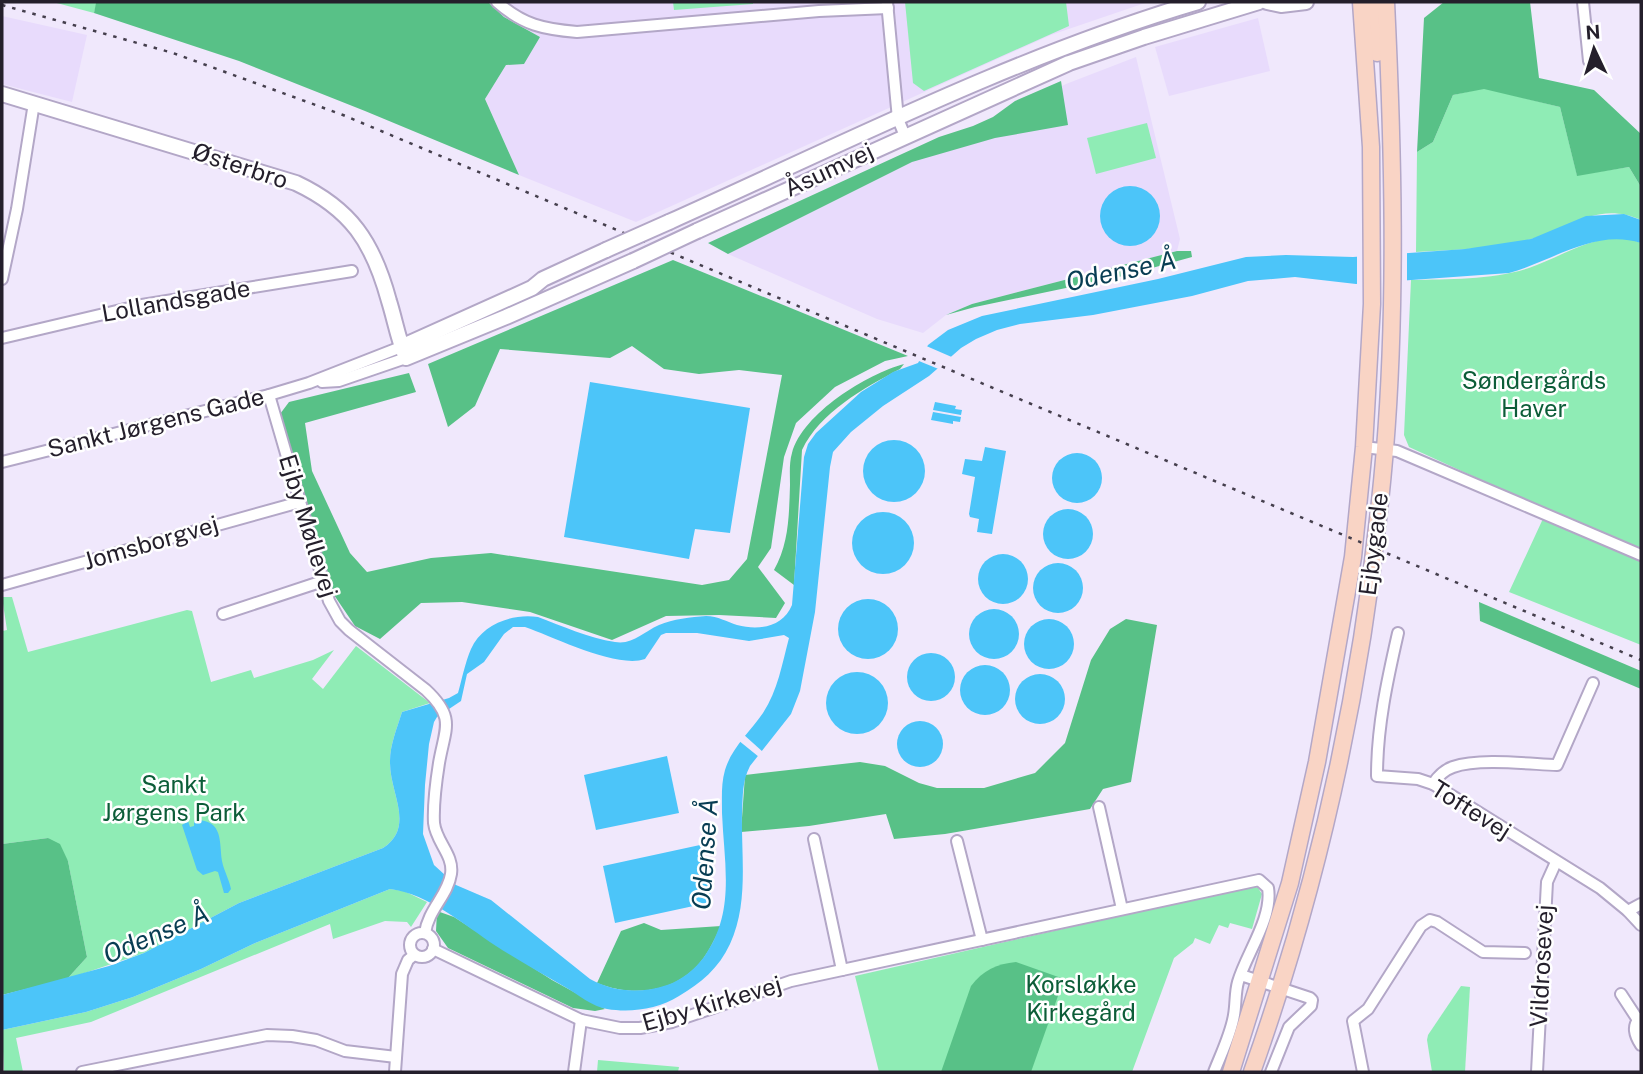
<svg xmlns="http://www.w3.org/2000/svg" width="1643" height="1074" font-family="'Public Sans',sans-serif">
<rect width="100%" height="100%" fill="#f0e8fc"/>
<g fill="#e8dbfc">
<polygon points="488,2 1148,2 1051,35 636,222 519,175 485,99 506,65 540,37 504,17"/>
<polygon points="2,16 87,35 72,102 2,84"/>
<polygon points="1258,18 1270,71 1169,96 1155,47"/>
<polygon points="1136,57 1180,239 1177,251 972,304 946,315 923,333 877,319 728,254 1066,84"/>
</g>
<g fill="#8fecb5">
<polygon points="53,2 97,2 94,13"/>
<polygon points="673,2 753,2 753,4 674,10"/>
<polygon points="905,2 1066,2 1069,26 924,91 913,83"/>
<path d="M1484,88L1560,107L1577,175L1629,167L1641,187V220C1595,199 1565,233 1523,241C1489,249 1452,250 1416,252L1417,152L1433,142L1453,95Z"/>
<polygon points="1147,123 1156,158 1096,174 1087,138"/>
<path d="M1611,238H1628L1641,243V645L1509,592L1547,510L1409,447L1404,435L1411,280C1450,279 1492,280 1529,268C1557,258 1582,242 1611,238Z"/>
<path d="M2,597H12L28,652L187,610L192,611L211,682L251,670L254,678L313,660L334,650L312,679L323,689L356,646L430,703L402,712C397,728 390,745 390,761C389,793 416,826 383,848L239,903L144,953L67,979L87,957L68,861L48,838L2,844V631L7,630Z"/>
<polygon points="1252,886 1258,888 1262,894 1252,929 1230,923 1228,928 1219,925 1210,944 1195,938 1193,943 1174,958 1132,1072 879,1072 855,976"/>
<polygon points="390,889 404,891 427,902 411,927 407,922 385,921 333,939 330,924 91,1022 16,1038 23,1072 4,1072 2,1030 86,1012 133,997 201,969 253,944"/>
<polygon points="1461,986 1470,987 1465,1072 1432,1072 1427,1040 1428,1035"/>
<polygon points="598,1060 679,1067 678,1072 597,1072"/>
</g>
<g fill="#58c187">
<polygon points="105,2 488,2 504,17 540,37 524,64 506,65 485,99 519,175 365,111 239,61 94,13 96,3"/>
<polygon points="1444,2 1530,2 1539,78 1594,90 1641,134 1641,187 1629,167 1577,176 1560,107 1484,89 1453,95 1433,142 1417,152 1424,18"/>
<polygon points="1061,81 1068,125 995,138 912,162 728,254 708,243 939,137 973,126 993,117 1015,101"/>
<polygon points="1177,251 1191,251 1192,257 1123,276 975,307 946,315 972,304"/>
<polygon points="673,260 908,356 885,361 835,387 796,423 784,457 771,548 758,567 785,603 776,618 719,615 666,616 612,640 530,612 462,602 421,603 380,639 355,626 334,595 280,414 289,402 409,373 416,392 305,423 312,471 350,553 367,572 431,558 491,553 702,585 729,580 747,559 782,375 739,370 699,374 664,369 632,346 610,358 500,349 475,406 448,427 428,364"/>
<path d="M904,364L900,369C864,388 820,412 802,450L794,585L774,570C789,543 789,516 790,485C790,475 789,463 792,453C803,413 867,374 904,364Z"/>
<polygon points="1479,602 1641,671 1641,689 1480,621"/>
<polygon points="1126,619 1157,625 1131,782 1103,789 1090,809 945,834 894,839 886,814 809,826 741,832 745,775 860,762 885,766 919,783 937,788 984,788 1035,773 1065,743 1091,660 1110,629"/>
<polygon points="48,838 60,844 68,861 87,957 67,979 2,995 2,844"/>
<polygon points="437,911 454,917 552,980 605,1009 595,1011 573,1008 448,948 436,931"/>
<path d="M644,923L661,930L721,926C714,940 707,957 695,968C669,994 629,996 597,983L621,931Z"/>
<path d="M1016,962L1064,979L1031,1072H941L971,986C983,970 997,964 1016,962Z"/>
</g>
<g fill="#4cc5f9" fill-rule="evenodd">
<circle cx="1130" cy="216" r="30"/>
<path d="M1624,214L1641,220V243C1595,228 1553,261 1509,273L1356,284L1295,277L1248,281L1192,296L1093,315L1020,324L997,330L976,339L961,348L929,376L883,406L851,432L833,452L830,467L815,612L800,691L791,714L750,766C742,781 743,796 742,813C741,856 749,903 730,944C719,968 701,983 679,996C658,1009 631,1013 607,1009C593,1007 577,994 565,987C542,974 518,960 496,946C464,925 429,894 390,889L253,944L201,969L133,997L86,1012L2,1030V995L109,966L144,953L239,903L383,848C416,826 389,793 390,761C390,745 397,728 402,712L449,698L458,693C462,679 465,663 471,649C482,624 513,613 538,617C562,626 589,638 615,642C633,645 643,632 659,625C673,619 691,617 706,616C718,616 727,622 737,625C759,631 783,627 792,605L804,457L808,444L816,433L861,392L893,372L918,363L928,345L948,330L982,316L1158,279L1246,257L1286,255L1353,257L1465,249L1531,239L1586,216ZM513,627H525C554,637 617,669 645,659L661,635L666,633H697L749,641L784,635L789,638C782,664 778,690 763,713C750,732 732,747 725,770C721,784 722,798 722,813C724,864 736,912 704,957C694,970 682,980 667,985C640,994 614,992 590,979L491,900L456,885L434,865L423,834L425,785L429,744L434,722L437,717L461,701L467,674L484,662L504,634Z"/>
<polygon points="590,382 750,408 730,533 695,529 689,559 564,537"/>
<polygon points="935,402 956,406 955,409 962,410 961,415 933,410"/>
<polygon points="933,412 961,417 960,422 953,421 953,424 931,420"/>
<circle cx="894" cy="471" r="31"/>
<polygon points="985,447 1006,451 992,534 977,532 979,519 970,517 969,514 975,477 962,474 965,459 982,461"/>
<circle cx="1077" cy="478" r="25"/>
<circle cx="1068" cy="534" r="25"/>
<circle cx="883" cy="543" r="31"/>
<circle cx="1003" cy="579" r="25"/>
<circle cx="1058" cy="588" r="25"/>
<circle cx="868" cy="629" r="30"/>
<circle cx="994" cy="634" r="25"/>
<circle cx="1049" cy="644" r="25"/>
<circle cx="931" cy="677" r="24"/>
<circle cx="985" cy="690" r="25"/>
<circle cx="857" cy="703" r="31"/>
<circle cx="1040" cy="699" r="25"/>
<circle cx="920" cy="744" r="23"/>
<polygon points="667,756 679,813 596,830 584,775"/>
<path d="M194,820C224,819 219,842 222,861C224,871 229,879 231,889L228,893H224L218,872L215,871L203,875L197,870L182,825L188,821L190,827L194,826Z"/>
<polygon points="700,845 712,902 615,923 603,866"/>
</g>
<g fill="#f0e8fc">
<polygon points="1407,249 1407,284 1357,287 1357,253"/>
<polygon points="924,345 954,358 953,360 941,370 914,359"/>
<polygon points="743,734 763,752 759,757 738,740"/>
</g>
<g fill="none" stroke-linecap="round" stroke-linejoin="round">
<g stroke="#b3a7c7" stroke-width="14">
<g id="minor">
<path d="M497,2C523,25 543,29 577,32L819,11L888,8"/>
<polyline points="887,2 898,119 905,136"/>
<polyline points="1583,2 1589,61"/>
<polyline points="2,279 17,209 34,103"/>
<polyline points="2,338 142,305 352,271"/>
<polyline points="322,382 339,381 406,358"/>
<path d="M269,395L329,601L340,621L349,630L426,690C456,718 445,728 439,763C436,782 433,805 434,823C436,842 454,855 451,874C448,895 428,910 425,933"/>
<polyline points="1364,447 1397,451 1641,555"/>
<polyline points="2,462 269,395 309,383 401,347"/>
<polyline points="2,585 300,502"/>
<polyline points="223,614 323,581"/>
<path d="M1398,633C1387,681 1377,727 1377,776L1418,779L1433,784L1600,888L1628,911L1641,925"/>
<path d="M1433,784C1438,776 1444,770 1453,767C1479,758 1529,764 1557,765L1593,683"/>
<polyline points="1099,807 1122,909"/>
<polyline points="814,839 842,970"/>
<polyline points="957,841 982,940"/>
<polyline points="1628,911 1641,904"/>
<circle cx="422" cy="945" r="12"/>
<path d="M433,949L581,1020L620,1028H640L672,1022L791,981L1259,880L1268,888C1273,918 1246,954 1238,982C1235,992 1236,1004 1234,1015C1231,1034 1221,1054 1214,1072"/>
<polyline points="1241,975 1310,998 1312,1000 1311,1006 1289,1027 1271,1072"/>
<polyline points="1621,994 1638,1020"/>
<path d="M1641,1018C1631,1025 1635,1036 1641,1045"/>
<polyline points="82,1072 267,1035 292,1036 316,1040 345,1051 396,1057"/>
<polyline points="395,1072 402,974 408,960 414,955"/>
<polyline points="574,1072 581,1020"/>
<polyline points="1363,1072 1353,1021 1368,1009 1421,926 1430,920 1437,922 1483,952 1525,953"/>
<polyline points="1537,1072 1547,882 1556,862"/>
</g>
</g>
<g stroke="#b3a7c7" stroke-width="18">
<g id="tertiary">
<polyline points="1267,2 1281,5 1306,2"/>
<path d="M2,94L296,183C351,209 373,242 389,301C395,320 398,339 406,358L506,317L633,261"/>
<path d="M669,222C843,144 1015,56 1198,2"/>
<polyline points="697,231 1069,63 1144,37 1259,2"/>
<polyline points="401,347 532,288 543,279 606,250"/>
</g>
</g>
<g stroke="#b3a7c7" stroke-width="19">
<g id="secondary">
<polyline points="1373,2 1377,53"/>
<polyline points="1231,1072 1290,883 1317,762 1353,557 1364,447 1372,304 1371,147 1361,2"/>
<path d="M1252,1072C1323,872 1367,661 1385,449C1397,301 1393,150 1386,2"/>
</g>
</g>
<use href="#minor" stroke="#fff" stroke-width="10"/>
<use href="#tertiary" stroke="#fff" stroke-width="14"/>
<use href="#secondary" stroke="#f9d4c5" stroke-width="16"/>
<polyline stroke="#453f4d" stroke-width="2.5" stroke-dasharray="3.5 7" stroke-linecap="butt" points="2,5 173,53 343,115 1641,660"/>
<g stroke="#b3a7c7" stroke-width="18" stroke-linecap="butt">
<g id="tertiary-bridge">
<polyline points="606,250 669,222"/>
<polyline points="633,261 697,231"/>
</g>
</g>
<use href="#tertiary-bridge" stroke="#fff" stroke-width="14"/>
</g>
<g text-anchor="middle" stroke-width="5" stroke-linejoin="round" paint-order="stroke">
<g font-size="24" fill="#241f2b" stroke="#fff">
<text transform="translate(240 166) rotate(18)" y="8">Østerbro</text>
<text transform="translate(829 170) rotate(-25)" y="8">Åsumvej</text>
<text transform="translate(176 301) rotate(-10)" y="8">Lollandsgade</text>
<text transform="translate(156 423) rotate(-14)" y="8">Sankt Jørgens Gade</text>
<text transform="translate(308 526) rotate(73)" y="8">Ejby Møllevej</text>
<text transform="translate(151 543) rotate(-16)" y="8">Jomsborgvej</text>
<text transform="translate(1374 544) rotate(-83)" y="8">Ejbygade</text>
<text transform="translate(1471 810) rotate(32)" y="8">Toftevej</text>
<text transform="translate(1542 966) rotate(-87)" y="8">Vildrosevej</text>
<text transform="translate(712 1004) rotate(-16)" y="8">Ejby Kirkevej</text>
</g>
<g font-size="24" fill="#0c5d38" stroke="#fff">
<text x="1534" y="389">Søndergårds<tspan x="1534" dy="28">Haver</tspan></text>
<text x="174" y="793">Sankt<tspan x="174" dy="28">Jørgens Park</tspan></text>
<text x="1081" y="993">Korsløkke<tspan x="1081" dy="28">Kirkegård</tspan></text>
</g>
<g font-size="26" font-style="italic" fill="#083d53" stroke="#fff">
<text transform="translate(1121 271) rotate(-12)" y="9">Odense Å</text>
<text transform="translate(705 854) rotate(-86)" y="9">Odense Å</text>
<text transform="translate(156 934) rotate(-23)" y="9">Odense Å</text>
</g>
</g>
<rect width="1643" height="1074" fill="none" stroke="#241f2b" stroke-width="7"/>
<g transform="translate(1594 49) rotate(356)" stroke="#ffffff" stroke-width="5" paint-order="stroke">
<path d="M0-5L12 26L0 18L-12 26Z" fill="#241f2b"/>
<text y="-10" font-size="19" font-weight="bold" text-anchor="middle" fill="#241f2b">N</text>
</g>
</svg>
